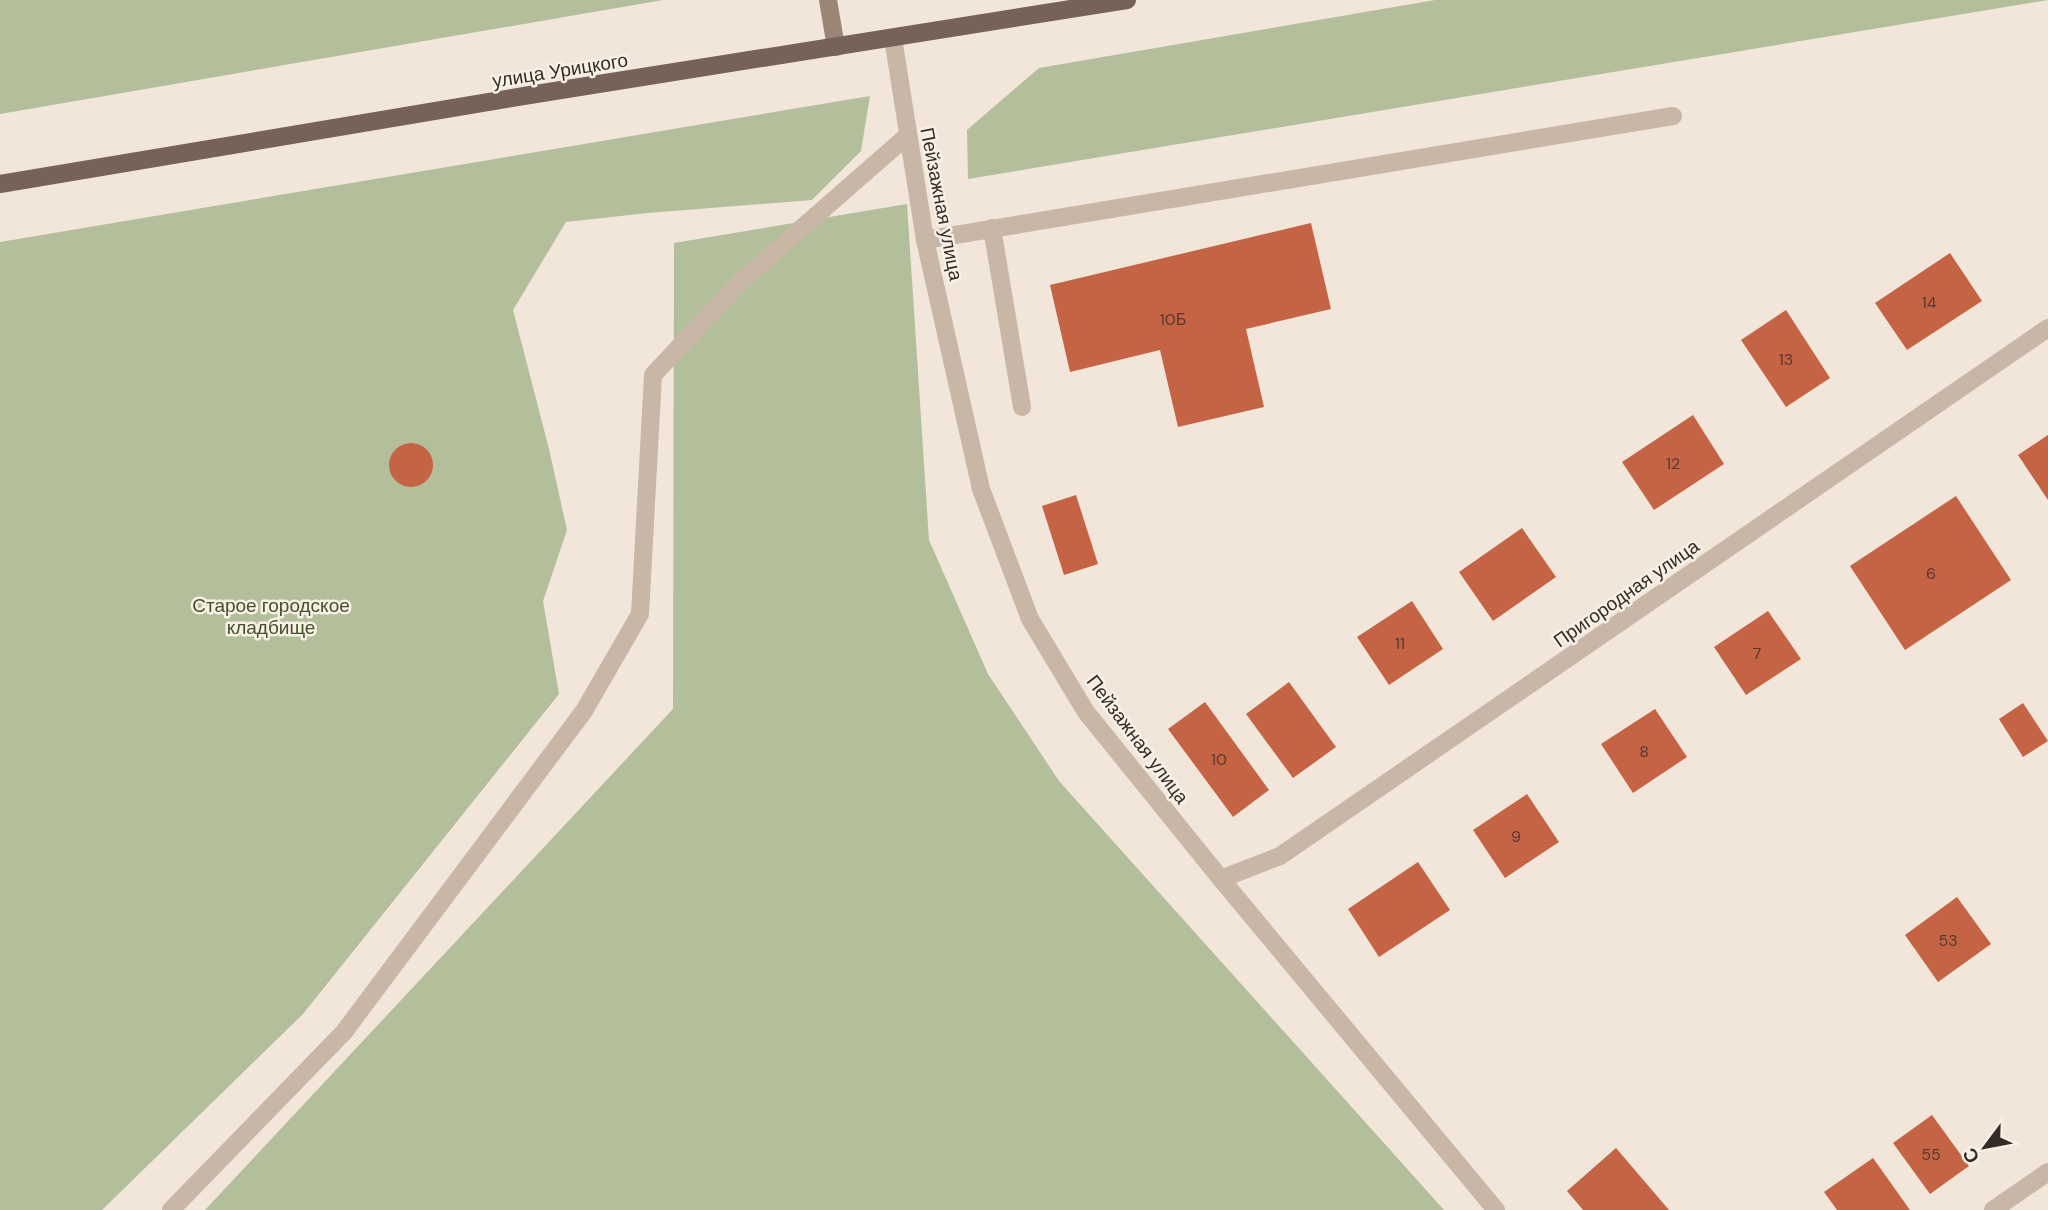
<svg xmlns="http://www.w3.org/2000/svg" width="2048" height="1210" font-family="'DM Sans',sans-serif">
<rect width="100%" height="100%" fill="#f1e6d9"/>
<g fill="#b3bf9a">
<polygon points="0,0 663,0 0,114"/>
<polygon points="1435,0 2048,0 968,179 967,130 1039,68"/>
<polygon points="870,96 861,151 812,200 648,213 566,222 513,310 549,449 567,530 543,601 559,694 303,1014 102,1210 0,1210 0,242"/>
<polygon points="907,204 929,540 988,674 1059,781 1444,1210 205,1210 673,709 674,243"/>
</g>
<g fill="#c46445">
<polygon points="1311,223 1331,309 1246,329 1264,407 1178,427 1160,350 1070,372 1050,285"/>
<polygon points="1950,253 1982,301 1907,350 1875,303"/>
<polygon points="1786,310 1830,378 1786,407 1741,340"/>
<polygon points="1693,415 1724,464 1654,510 1622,462"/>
<polygon points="2048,435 2048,500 2018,455"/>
<circle cx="411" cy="465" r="22"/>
<polygon points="1076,495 1098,564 1064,575 1042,506"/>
<polygon points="1956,496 2011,580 1905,650 1850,566"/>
<polygon points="1522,528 1556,577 1493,621 1459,572"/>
<polygon points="1412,601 1443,649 1389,685 1357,637"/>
<polygon points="1768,611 1801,659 1746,695 1714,647"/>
<polygon points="1289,682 1336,747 1293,778 1246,714"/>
<polygon points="1205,702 1269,790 1233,817 1168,729"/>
<polygon points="2023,703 2048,741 2023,757 1999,719"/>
<polygon points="1655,709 1687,757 1633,793 1601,744"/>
<polygon points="1527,794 1559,842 1505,878 1473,830"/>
<polygon points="1418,862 1450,910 1379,957 1348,909"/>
<polygon points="1957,897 1991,944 1938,982 1905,935"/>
<polygon points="1932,1115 1969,1166 1930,1194 1893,1143"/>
<polygon points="1616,1148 1669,1210 1583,1210 1567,1191"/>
<polygon points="1873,1158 1910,1210 1837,1210 1824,1192"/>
</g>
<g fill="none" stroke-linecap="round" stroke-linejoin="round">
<g stroke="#c8b6a6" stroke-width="18">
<polyline points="992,228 1022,407"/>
<polyline points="925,240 1673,116"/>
<polyline points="1993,1210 2048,1172"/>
</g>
<g stroke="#c8b6a6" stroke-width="18">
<polyline points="893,38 925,240 981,489 1030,619 1086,712 1221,879 1496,1210"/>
<polyline points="1221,879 1280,856 2048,328"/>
<polyline points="171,1210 344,1032 584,711 640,614 653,375 740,282 907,136"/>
</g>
<polyline stroke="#9c8577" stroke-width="18" points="828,0 836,47"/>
<polyline stroke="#766258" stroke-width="18" points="0,184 536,94 1127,0"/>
</g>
<g text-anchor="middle" stroke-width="5" stroke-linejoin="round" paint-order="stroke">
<g font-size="16" fill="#59392e">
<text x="1929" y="308">14</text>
<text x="1173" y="325">10Б</text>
<text x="1786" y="365">13</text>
<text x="1673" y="469">12</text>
<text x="1931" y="579">6</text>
<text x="1400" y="649">11</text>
<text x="1757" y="659">7</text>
<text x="1644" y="757">8</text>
<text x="1219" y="765">10</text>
<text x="1516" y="842">9</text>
<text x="1948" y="946">53</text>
<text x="1931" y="1160">55</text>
</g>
<g font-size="19" fill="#352b27" stroke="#f9f0e6">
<text transform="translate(560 70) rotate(-9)" y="7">улица Урицкого</text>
<text transform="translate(942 204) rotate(79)" y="7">Пейзажная улица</text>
<text transform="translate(1626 593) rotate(-35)" y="7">Пригородная улица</text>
<text transform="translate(1138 739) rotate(53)" y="7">Пейзажная улица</text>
</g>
<g font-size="19" fill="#44522b" stroke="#f9f0e6">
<text x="271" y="612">Старое городское<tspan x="271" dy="22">кладбище</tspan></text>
</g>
</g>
<g transform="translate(1985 1147) rotate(238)" stroke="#f9f0e6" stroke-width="5" paint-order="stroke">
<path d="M0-5L12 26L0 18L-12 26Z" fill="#352b27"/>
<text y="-10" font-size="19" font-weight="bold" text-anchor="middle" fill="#352b27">С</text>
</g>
</svg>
